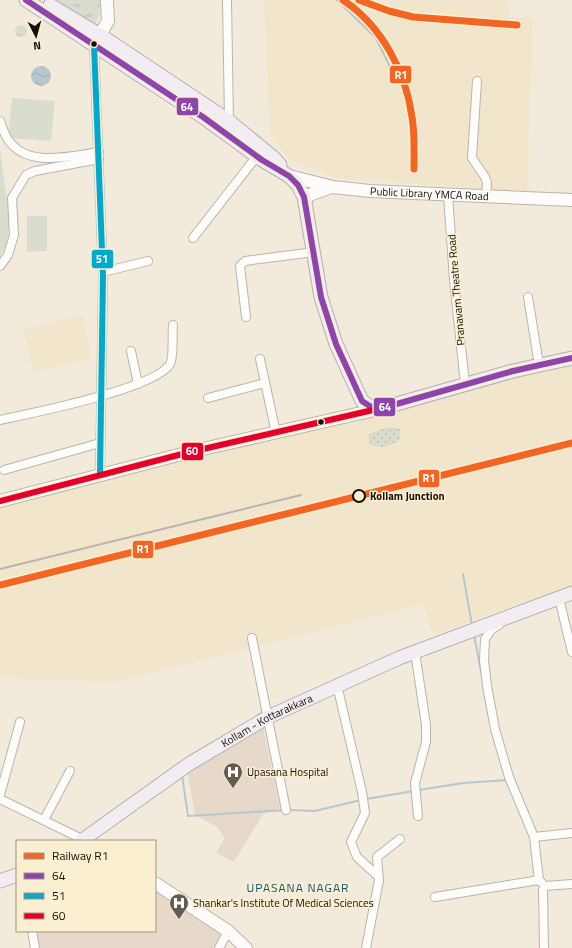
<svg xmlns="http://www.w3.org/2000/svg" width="572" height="948" font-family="'Titillium Web',sans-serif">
<defs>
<pattern id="grass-tufts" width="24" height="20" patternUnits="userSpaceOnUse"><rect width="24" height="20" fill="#d8ddce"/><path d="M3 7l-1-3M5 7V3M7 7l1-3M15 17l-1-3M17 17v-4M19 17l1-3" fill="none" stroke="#b8bdaf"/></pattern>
<pattern id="garden-dots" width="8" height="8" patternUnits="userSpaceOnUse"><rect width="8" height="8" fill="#d8ddce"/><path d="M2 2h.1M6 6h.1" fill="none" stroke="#b8bdaf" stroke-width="1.8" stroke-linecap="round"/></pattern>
<pattern id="water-waves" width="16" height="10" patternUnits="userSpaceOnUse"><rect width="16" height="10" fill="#b6c7d0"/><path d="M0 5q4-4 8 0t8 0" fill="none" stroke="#9caab1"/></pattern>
</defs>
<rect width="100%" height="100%" fill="#f2ebdb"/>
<g fill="#f1e6cb">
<polygon points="264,0 509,1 509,16 533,19 527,192 340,179 289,160 270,135"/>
<polygon points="83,315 91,358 33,372 23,330"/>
<polygon points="572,361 572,585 433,635 423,604 117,682 0,678 0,506 328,427 467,391 528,371"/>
</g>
<g fill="#e6d9ca">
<polygon points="263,726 280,808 263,814 234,862 216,853 225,838 217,827 195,815 187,769"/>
<polygon points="155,888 222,934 215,948 37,948 34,931 155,931"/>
</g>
<g fill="url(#grass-tufts)">
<polygon points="55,0 100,0 100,14 95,25"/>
<circle cx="21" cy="31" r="6"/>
</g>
<path fill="url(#garden-dots)" d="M390,427L400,429L401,433L399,440C391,447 379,449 370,444L368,436C375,430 381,429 390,427Z"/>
<g fill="#d8ddce">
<polygon points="12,98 55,101 51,141 8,138"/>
<polygon points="0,149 10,223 6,245 0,256"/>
<polygon points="47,216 47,251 27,252 27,216"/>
</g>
<circle fill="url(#water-waves)" cx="41" cy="76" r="10"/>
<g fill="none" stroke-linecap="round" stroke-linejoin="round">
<g stroke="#b6c7d0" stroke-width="2">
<polyline points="337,0 376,38 391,69"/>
<polyline points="463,574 472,625"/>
<polyline points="474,635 483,682"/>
<polyline points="182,775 188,816 285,810"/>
<polyline points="419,790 463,783 508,780"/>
<polyline points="366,799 414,791"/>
<polyline points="289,810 315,811 361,800"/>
</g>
<g stroke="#bab5a8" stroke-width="10">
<g id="street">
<polyline points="227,0 229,121"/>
<polyline points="94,44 103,276 100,474"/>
<polyline points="477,81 472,158 485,177 487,183 486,196"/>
<path d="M0,121C2,126 4,133 7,138C26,169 69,156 99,152"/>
<polyline points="448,195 454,280 465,384"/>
<polyline points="193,238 257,156"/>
<polyline points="0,266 8,255 14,235 12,198 26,175 35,171 99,159"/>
<polyline points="103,272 148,261"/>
<polyline points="528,297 539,365"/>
<polyline points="246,317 240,266 245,261 314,252"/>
<polyline points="131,351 138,384"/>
<polyline points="260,359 276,433"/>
<polyline points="208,398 265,383"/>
<path d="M0,420C32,413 155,389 170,364C174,358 172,333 173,325"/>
<polyline points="4,470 100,443"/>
<polyline points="559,598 572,652"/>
<polyline points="499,625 492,629 485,639 484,660 487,686 495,729 509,777 534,837 539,880 545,886 543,890 544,948"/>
<polyline points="252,638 286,810"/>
<polyline points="415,652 426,725 426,742 415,783 418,816"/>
<polyline points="337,685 362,792 365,813 351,842 357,857 378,876"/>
<polyline points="0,795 20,722"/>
<polyline points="0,799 84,840"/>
<polyline points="44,820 70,771"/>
<polyline points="534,837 572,833"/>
<polyline points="545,886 572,884"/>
<polyline points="435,897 539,880"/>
<polyline points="32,931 35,948"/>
<polyline points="219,948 228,931"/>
<polyline points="366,948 379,880 377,857 400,839"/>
</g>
</g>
<g stroke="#bab5a8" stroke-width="14">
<g id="secondary">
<polyline points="100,35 108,21 107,0"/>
<path id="s1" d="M289,176L333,187L370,191L572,200"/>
<polyline points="305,201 309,195 331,187"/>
<polyline points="0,501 190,452 383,408"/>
<polyline points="155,883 228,931 246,948"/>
</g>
</g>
<g stroke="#b6aeb0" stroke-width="15">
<g id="primary">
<polyline points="26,0 203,117 262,160 289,176 298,185 304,197 321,297 336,344 362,401 371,407 386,407 513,371 572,358"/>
<polyline points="50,5 100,35 229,121 274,158 280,165"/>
<path id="s2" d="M81,841L189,764L268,717L399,658L572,593"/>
<polyline points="0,881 17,875"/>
</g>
</g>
<use href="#street" stroke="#fdfcfa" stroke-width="8"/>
<use href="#secondary" stroke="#fdfcfa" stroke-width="12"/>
<use href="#primary" stroke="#f1edf0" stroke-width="13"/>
<g stroke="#b7b5b2" stroke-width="2">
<path d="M343,0C382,26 406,72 412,117C415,134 414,152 414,169"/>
<polyline points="359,0 389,11 413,17 517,25"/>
<polyline points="0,569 301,495"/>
</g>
<g stroke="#fbefd2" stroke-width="9">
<polyline id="bus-1" points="26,0 203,117 262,160 289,176 298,185 304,197 321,297 336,344 362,401 371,407 386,407 513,371 572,358"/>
</g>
<g stroke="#fbefd2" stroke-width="9">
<polyline id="bus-2" points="94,44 103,276 100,474"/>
</g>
<g stroke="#fbefd2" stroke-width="9">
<polyline id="bus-3" points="0,501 190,452 386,407"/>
</g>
<use href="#bus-1" stroke="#8e44ad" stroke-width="6"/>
<use href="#bus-2" stroke="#00a9ce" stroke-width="6"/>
<use href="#bus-3" stroke="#e4002b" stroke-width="6"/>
<g stroke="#fbefd2" stroke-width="10">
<g id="rail-1">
<path d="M343,0C382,26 406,72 412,117C415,134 414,152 414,169"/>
<polyline points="359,0 389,11 413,17 517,25"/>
<polyline points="0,585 572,443"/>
</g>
</g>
<use href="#rail-1" stroke="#f26522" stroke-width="7"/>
</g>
<defs>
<g id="hospital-pin" transform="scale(1)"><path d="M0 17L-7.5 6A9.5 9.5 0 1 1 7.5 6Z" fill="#625d51" stroke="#fbefd2"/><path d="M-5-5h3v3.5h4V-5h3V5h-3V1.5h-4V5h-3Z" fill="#fff"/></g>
</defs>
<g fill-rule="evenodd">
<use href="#hospital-pin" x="233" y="772"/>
<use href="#hospital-pin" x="179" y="903"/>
</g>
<g fill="#141006" stroke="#fbefd2" stroke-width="1.5">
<circle cx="94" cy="44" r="3.5"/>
<circle cx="321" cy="422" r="3.5"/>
</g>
<circle fill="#fbefd2" stroke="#141006" stroke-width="2" cx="359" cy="496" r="6"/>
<g text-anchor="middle" stroke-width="3" stroke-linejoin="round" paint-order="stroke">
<g font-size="11" fill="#141006" stroke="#fbefd2">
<text dy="4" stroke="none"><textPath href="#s1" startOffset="142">Public Library YMCA Road</textPath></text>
<text transform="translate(456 290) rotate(-95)" y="4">Pranavam Theatre Road</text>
<text dy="4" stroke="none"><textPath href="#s2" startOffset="222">Kollam - Kottarakkara</textPath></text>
</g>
<g font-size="11" font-weight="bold" fill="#141006" stroke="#fbefd2" text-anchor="start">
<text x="370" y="500">Kollam Junction</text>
</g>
<g font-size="11" fill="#141006" stroke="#fbefd2" text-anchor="start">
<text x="247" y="776">Upasana Hospital</text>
<text x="193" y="907">Shankar's Institute Of Medical Sciences</text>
</g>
<g font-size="12" letter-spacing="1" fill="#0b5370" stroke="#fbefd2">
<text x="298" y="892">UPASANA NAGAR</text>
</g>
</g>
<g stroke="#fbefd2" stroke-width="1.5">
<rect x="389" y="65" width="23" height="19" rx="4" fill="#f26522"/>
<rect x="176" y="97" width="23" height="19" rx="4" fill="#8e44ad"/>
<rect x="91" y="249" width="23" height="20" rx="4" fill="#00a9ce"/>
<rect x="373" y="397" width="23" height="20" rx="4" fill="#8e44ad"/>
<rect x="181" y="442" width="23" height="19" rx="4" fill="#e4002b"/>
<rect x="418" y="469" width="22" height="19" rx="4" fill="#f26522"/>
<rect x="132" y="540" width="22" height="19" rx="4" fill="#f26522"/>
</g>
<g font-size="11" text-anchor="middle" font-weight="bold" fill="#fff">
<text x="401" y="79">R1</text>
<text x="187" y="111">64</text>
<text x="102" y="263">51</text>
<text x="385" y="411">64</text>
<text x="192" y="455">60</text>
<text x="429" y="482">R1</text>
<text x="143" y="553">R1</text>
</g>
<rect x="16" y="840" width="140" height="92" fill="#fbefd2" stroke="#9f9680"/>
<rect x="24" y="853" width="20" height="6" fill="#f26522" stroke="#9f9680"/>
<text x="52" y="860" font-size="12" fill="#141006">Railway R1</text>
<rect x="24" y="873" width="20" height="6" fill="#8e44ad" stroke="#9f9680"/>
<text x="52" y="880" font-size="12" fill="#141006">64</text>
<rect x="24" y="893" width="20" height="6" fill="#00a9ce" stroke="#9f9680"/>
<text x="52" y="900" font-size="12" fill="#141006">51</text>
<rect x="24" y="913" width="20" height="6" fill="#e4002b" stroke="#9f9680"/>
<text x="52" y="920" font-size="12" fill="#141006">60</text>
<g transform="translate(36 36) rotate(174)" stroke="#fbefd2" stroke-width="3" paint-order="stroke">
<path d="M0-3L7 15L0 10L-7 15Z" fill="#141006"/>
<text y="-6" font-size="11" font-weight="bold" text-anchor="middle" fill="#141006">N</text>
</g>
</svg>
